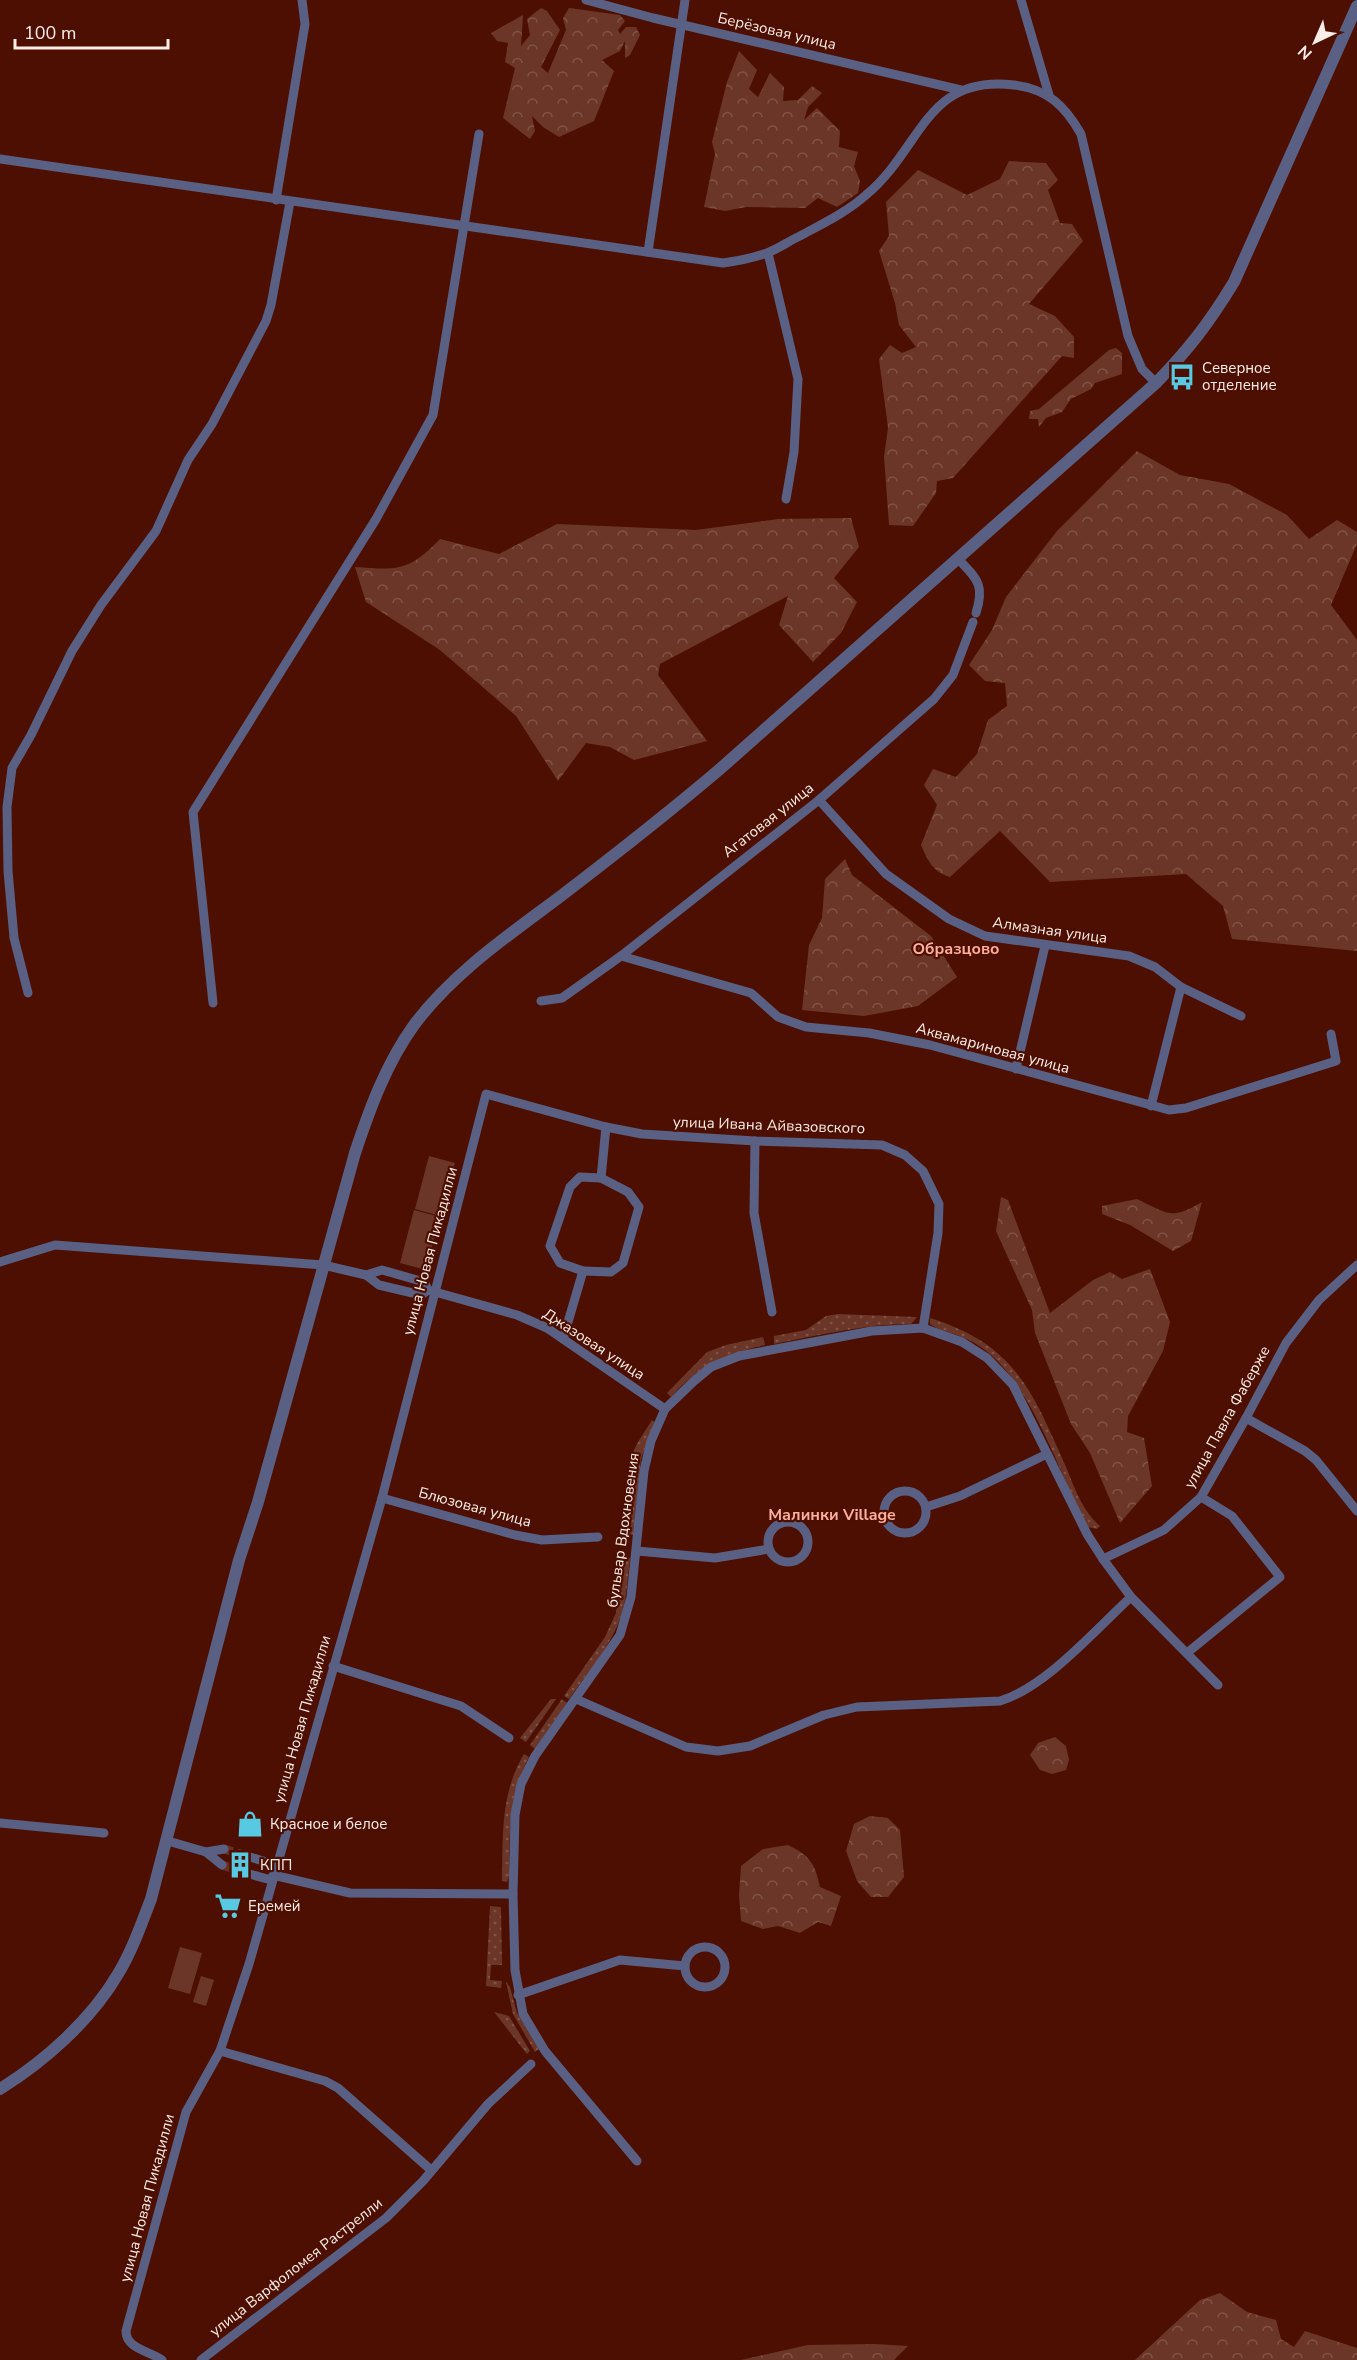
<svg xmlns="http://www.w3.org/2000/svg" width="1357" height="2360" font-family="'Nunito Sans',sans-serif">
<defs>
<pattern id="grass-dots" width="8" height="8" patternUnits="userSpaceOnUse" patternTransform="scale(1.5)"><rect width="8" height="8" fill="#6b3628"/><path d="M2 2h.1M6 6h.1" fill="none" stroke="#815347" stroke-width="1.8" stroke-linecap="round"/></pattern>
<pattern id="forest-crowns" width="20" height="18" patternUnits="userSpaceOnUse" patternTransform="scale(1.5)"><rect width="20" height="18" fill="#6b3628"/><path d="M2 6a3 3 0 1 1 6 0M12 15a3 3 0 1 1 6 0" fill="none" stroke="#815347"/></pattern>
</defs>
<rect width="100%" height="100%" fill="#4d0f01"/>
<g fill="url(#grass-dots)">
<path d="M838,1314L917,1317L911,1324C865,1324 820,1335 774,1344V1336L806,1330L826,1316Z"/>
<path d="M930,1318C1016,1345 1032,1391 1066,1467C1075,1489 1082,1510 1100,1526L1097,1529L1088,1527C1058,1473 1037,1396 991,1355C982,1347 971,1340 959,1336C950,1332 938,1330 930,1324Z"/>
<path d="M763,1337L765,1345C724,1355 700,1365 671,1397L667,1393L707,1352L726,1345Z"/>
<polygon points="652,1420 655,1422 641,1459 633,1535 627,1534 630,1458 638,1442"/>
<path d="M623,1558H630C628,1576 627,1593 623,1610C613,1644 589,1671 569,1699L564,1696L605,1637L616,1613Z"/>
<polygon points="551,1699 556,1699 526,1742 520,1738"/>
<polygon points="562,1699 567,1703 535,1749 530,1745"/>
<path d="M524,1754L529,1757C509,1796 509,1834 509,1876L507,1882L502,1881C503,1836 500,1794 524,1754Z"/>
<polygon points="490,1906 501,1907 502,1965 491,1965 490,1980 502,1981 501,1988 486,1986"/>
<polygon points="506,1982 510,1987 517,2013 539,2049 535,2052 513,2014"/>
<polygon points="494,2012 509,2016 530,2051 527,2054"/>
</g>
<g fill="url(#forest-crowns)">
<polygon points="541,8 547,11 560,30 541,67 548,73 566,30 563,18 569,8 620,15 625,21 618,30 620,34 626,27 636,27 640,35 630,55 625,58 625,41 620,51 602,60 614,71 594,121 559,137 543,127 532,116 535,131 530,139 503,118 515,68 505,62 508,43 497,41 491,33 523,15 521,46 530,35 527,19"/>
<polygon points="739,51 757,70 749,89 758,97 770,73 784,87 783,101 798,100 812,86 822,93 808,107 804,120 817,108 840,131 839,147 858,152 854,166 860,181 858,193 837,207 818,198 805,208 746,207 725,211 704,207 715,154 712,142 727,82"/>
<polygon points="1009,161 1046,163 1058,180 1048,190 1060,223 1072,224 1083,241 1029,304 1055,316 1074,337 1074,358 1062,356 953,478 937,481 936,493 913,526 889,525 884,457 888,428 879,359 890,345 902,353 916,347 899,325 895,303 879,251 889,236 886,202 918,170 967,195 1000,179"/>
<polygon points="1116,348 1122,353 1122,374 1095,383 1091,389 1071,399 1062,412 1046,418 1039,427 1038,419 1029,419 1030,411 1039,409 1109,350"/>
<path d="M1137,451L1180,475L1229,484L1287,515L1309,539L1337,520L1357,532V544L1331,605L1357,640V951L1232,939L1223,906L1186,874L1050,882L1000,831L950,877C933,872 928,861 921,845L937,805L924,785L933,769L956,777L977,754L988,720L1007,706L1005,683L985,681L969,665L992,630L1006,597L1057,531Z"/>
<path d="M851,518L859,547L834,578L857,602L841,633L813,662L779,625L788,596L660,664L658,675L707,741L634,760L610,747L586,743L558,781L516,716L440,650L366,602L355,567C398,570 408,572 440,539L499,554L557,524L696,530L778,519Z"/>
<polygon points="845,859 852,875 931,936 957,977 918,1006 864,1016 802,1010 809,945 822,918 825,879"/>
<polygon points="1001,1197 1008,1200 1050,1313 1093,1280 1110,1272 1122,1279 1150,1269 1170,1322 1163,1351 1128,1416 1127,1432 1144,1438 1152,1486 1120,1523 1090,1453 1071,1424 1035,1333 1032,1310 996,1231"/>
<path d="M1137,1199C1167,1213 1171,1221 1202,1202L1191,1241L1173,1251L1130,1225L1102,1214V1206Z"/>
<polygon points="1055,1737 1066,1746 1069,1760 1066,1770 1052,1774 1040,1770 1030,1755 1038,1743"/>
<polygon points="870,1816 888,1818 900,1830 904,1877 888,1897 871,1897 857,1881 846,1851 854,1824"/>
<path d="M788,1845C810,1856 815,1863 820,1887L841,1896L831,1926L818,1922L800,1933L778,1926L763,1929L741,1921L739,1895L741,1866L763,1849Z"/>
<polygon points="1220,2293 1247,2312 1276,2320 1281,2339 1294,2347 1305,2331 1357,2348 1357,2360 1135,2360 1200,2300"/>
<polygon points="875,2344 908,2346 894,2360 741,2360 808,2345"/>
</g>
<g fill="#6b3628">
<polygon points="429,1156 455,1163 440,1216 415,1209"/>
<polygon points="414,1210 440,1217 426,1270 400,1263"/>
<polygon points="180,1947 202,1953 190,1994 168,1988"/>
<polygon points="201,1976 214,1980 206,2006 193,2002"/>
</g>
<g fill="none" stroke-linecap="round" stroke-linejoin="round">
<g stroke="#673024" stroke-width="9" stroke-dasharray="9 4.5" stroke-linecap="butt">
<polyline points="224,1849 250,1857"/>
<polyline points="222,1865 246,1873"/>
</g>
<g stroke="#596084" stroke-width="9">
<polyline points="586,0 653,18 961,90"/>
<polyline points="1021,0 1049,95"/>
<path d="M0,159L723,263C738,261 753,258 767,253C778,249 789,241 800,236C822,224 847,212 866,195C922,149 925,74 1014,85C1048,89 1065,106 1081,134L1128,336L1142,369L1156,383"/>
<polyline points="276,200 305,24 302,0"/>
<polyline points="648,252 685,0"/>
<polyline points="768,253 798,379 794,452 786,499"/>
<path d="M958,559C977,579 985,584 976,613"/>
<polyline points="819,800 886,874 949,919 985,936 1129,956 1155,967 1181,987 1241,1016"/>
<polyline points="621,956 751,993 778,1017 806,1027 869,1033 930,1045 1169,1110 1186,1108 1336,1061 1331,1034"/>
<polyline points="28,993 14,938 8,871 7,807 12,768 31,735 72,651 101,605 156,531 188,460 212,424 266,321 271,305 290,202"/>
<polyline points="541,1001 562,998 621,956 819,800 934,699 953,675 973,622"/>
<polyline points="213,1003 193,812 376,519 433,415 479,134"/>
<polyline points="1016,1069 1045,946"/>
<polyline points="1151,1106 1181,987"/>
<polyline points="755,1141 754,1213 772,1312"/>
<polyline points="0,1262 55,1245 323,1265 366,1275"/>
<polygon points="382,1270 424,1282 428,1290 421,1295 379,1285 366,1275"/>
<polyline points="583,1271 611,1272 623,1263 639,1207 628,1192 601,1178"/>
<polyline points="428,1290 517,1315 547,1328 665,1409"/>
<polyline points="563,1339 583,1271 560,1263 550,1246 570,1187 580,1177 601,1178 606,1127"/>
<polyline points="1246,1418 1305,1451 1316,1460 1357,1511"/>
<circle cx="905" cy="1512" r="21"/>
<polyline points="382,1498 515,1535 542,1540 598,1537"/>
<polyline points="926,1507 960,1496 1047,1454"/>
<circle cx="788" cy="1542" r="20"/>
<polyline points="637,1551 715,1558 769,1549"/>
<polyline points="1103,1559 1164,1530 1201,1497 1246,1418 1286,1343 1319,1300 1357,1265"/>
<polyline points="1187,1653 1280,1577 1232,1516 1201,1497"/>
<polyline points="333,1666 461,1706 509,1738"/>
<path d="M576,1699L686,1747L718,1751L750,1746L824,1715L857,1707L1000,1701C1046,1687 1095,1630 1131,1597"/>
<polyline points="0,1823 104,1833"/>
<polyline points="168,1841 206,1852"/>
<polyline points="250,1857 276,1865"/>
<polyline points="222,1865 206,1852 224,1849"/>
<polyline points="246,1873 271,1880"/>
<polyline points="273,1875 350,1893 513,1894"/>
<circle cx="705" cy="1967" r="20"/>
<polyline points="518,1995 620,1960 685,1966"/>
<polyline points="220,2051 325,2081 338,2088 431,2170"/>
<polyline points="637,2161 545,2051 523,2014 515,1970 513,1894 515,1815 521,1784 535,1756 620,1635 631,1597 644,1471 651,1441 665,1409 693,1382 711,1367 739,1356 872,1331 923,1328 962,1342 987,1358 1013,1385 1087,1534 1103,1559 1131,1597 1218,1685"/>
<path d="M162,2360C150,2351 126,2349 126,2331L186,2112L220,2051L249,1964L382,1498L486,1094L606,1127L642,1134L755,1141L882,1145L905,1155L923,1171L939,1204L938,1233L923,1328"/>
<polyline points="201,2360 386,2218 423,2181 488,2104 531,2064"/>
</g>
<path stroke="#596084" stroke-width="12" d="M0,2089C45,2061 91,2020 118,1974C132,1951 141,1925 151,1899L239,1560L258,1502L355,1153C370,1108 386,1064 414,1025C452,974 506,937 557,899C612,857 667,814 720,769L1156,383C1189,349 1209,323 1234,282L1357,6"/>
</g>
<defs>
<g id="bus-bare" transform="scale(2.07)"><path d="M-5-6H5V4H4V6H2V4H-2V6H-4V4H-5ZM-3.5-4V0h7V-4ZM-3.5 1.2v1.5H-2V1.2ZM2 1.2v1.5H3.5V1.2Z" fill="#57c9e3" stroke="#4d0f01" stroke-width="2.5" paint-order="stroke"/></g>
<g id="shop-bare" transform="scale(2.07)"><path d="M-5-2.5h2.3a2.7 3.5 0 0 1 5.4 0H5L5.5 6h-11ZM-1.5-2.5h3a1.5 2.3 0 0 0-3 0Z" fill="#57c9e3" stroke="#4d0f01" stroke-width="2.5" paint-order="stroke"/></g>
<g id="building-bare" transform="scale(2.07)"><path d="M-4-6H4V6H1V3H-1V6H-4ZM-2.5-4.3h1.7v1.8h-1.7ZM.8-4.3h1.7v1.8H.8ZM-2.5-1h1.7V.8h-1.7ZM.8-1h1.7V.8H.8Z" fill="#57c9e3" stroke="#4d0f01" stroke-width="2.5" paint-order="stroke"/></g>
<g id="supermarket-bare" transform="scale(2.07)"><path d="M-6-5.5h2.5l.6 2H6L4.5 2H-2.5L-4.4-4H-6ZM-1.5 3.2a1.3 1.3 0 1 0 .1 0ZM3 3.2a1.3 1.3 0 1 0 .1 0Z" fill="#57c9e3" stroke="#4d0f01" stroke-width="2.5" paint-order="stroke"/></g>
</defs>
<g fill-rule="evenodd">
<use href="#bus-bare" x="1182" y="377"/>
<use href="#shop-bare" x="250" y="1824"/>
<use href="#building-bare" x="240" y="1865"/>
<use href="#supermarket-bare" x="228" y="1906"/>
</g>
<g text-anchor="middle" stroke-width="4.5" stroke-linejoin="round" paint-order="stroke">
<g font-size="15" fill="#fdede8" stroke="#4d0f01">
<text transform="translate(777 31) rotate(13)" y="5">Берёзовая улица</text>
<text transform="translate(768 820) rotate(-38)" y="5">Агатовая улица</text>
<text transform="translate(1050 930) rotate(8)" y="5">Алмазная улица</text>
<text transform="translate(993 1048) rotate(15)" y="5">Аквамариновая улица</text>
<text transform="translate(769 1125) rotate(2)" y="5">улица Ивана Айвазовского</text>
<text transform="translate(430 1251) rotate(-75)" y="5">улица Новая Пикадилли</text>
<text transform="translate(594 1344) rotate(33)" y="5">Джазовая улица</text>
<text transform="translate(1227 1417) rotate(-61)" y="5">улица Павла Фаберже</text>
<text transform="translate(475 1507) rotate(15)" y="5">Блюзовая улица</text>
<text transform="translate(623 1530) rotate(-82)" y="5">бульвар Вдохновения</text>
<text transform="translate(302 1719) rotate(-74)" y="5">улица Новая Пикадилли</text>
<text transform="translate(147 2198) rotate(-75)" y="5">улица Новая Пикадилли</text>
<text transform="translate(296 2267) rotate(-38)" y="5">улица Варфоломея Растрелли</text>
</g>
<g font-size="15" fill="#fdede8" stroke="#4d0f01" text-anchor="start">
<text x="1202" y="373">Северное<tspan x="1202" dy="17">отделение</tspan></text>
<text x="270" y="1829">Красное и белое</text>
<text x="260" y="1870">КПП</text>
<text x="248" y="1911">Еремей</text>
</g>
<g font-size="16" font-weight="bold" fill="#fcaf9b" stroke="#4d0f01">
<text x="956" y="954">Образцово</text>
<text x="832" y="1520">Малинки Village</text>
</g>
</g>
<g transform="translate(1315 42) rotate(224)" stroke="#4d0f01" stroke-width="4.5" paint-order="stroke">
<path d="M0-4.5L10 22L0 15L-10 22Z" fill="#fdede8"/>
<text y="-9" font-size="16" font-weight="bold" text-anchor="middle" fill="#fdede8">N</text>
</g>
<path d="M15 39v9h153v-9" fill="none" stroke="#fdede8" stroke-width="3"/>
<text x="24" y="39" font-size="18" fill="#fdede8" stroke="#4d0f01" stroke-width="4.5" paint-order="stroke">100 m</text>
</svg>
